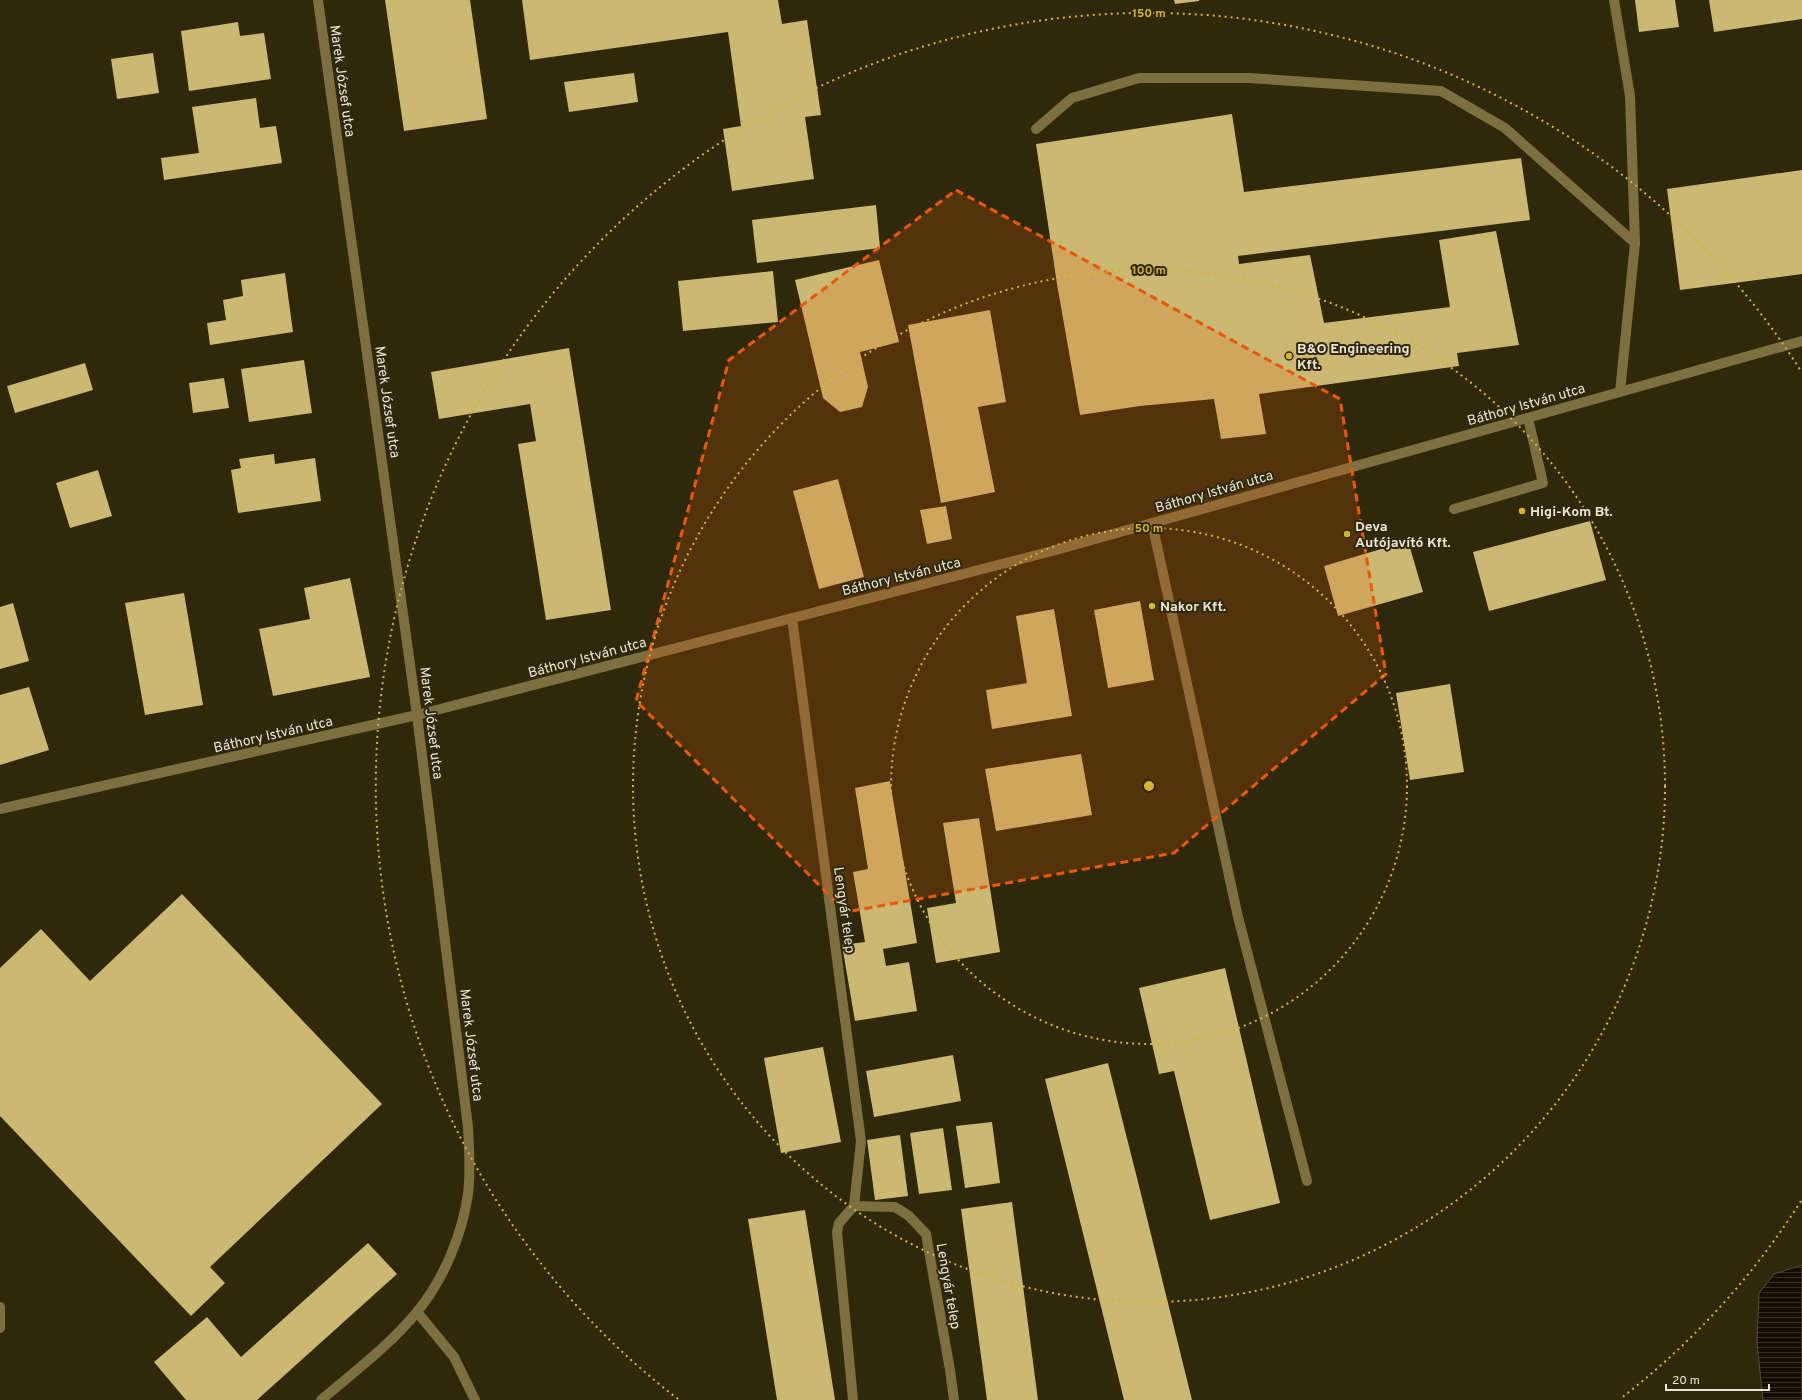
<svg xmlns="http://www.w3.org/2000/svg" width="1802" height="1400" font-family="Overpass,sans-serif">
<defs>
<pattern id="water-rules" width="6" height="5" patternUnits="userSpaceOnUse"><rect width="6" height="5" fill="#120d00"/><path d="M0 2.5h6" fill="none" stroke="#353024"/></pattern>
</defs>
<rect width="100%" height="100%" fill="#30280a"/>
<polygon fill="url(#water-rules)" stroke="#534e40" points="1802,1265 1802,1400 1763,1400 1757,1343 1759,1293 1774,1274"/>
<g fill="#cbb873">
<polygon points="385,0 470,0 487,119 404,131"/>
<polygon points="522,0 778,0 782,24 807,20 821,115 805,117 814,179 732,191 723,129 741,126 728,32 530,60"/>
<polygon points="1174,0 1199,0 1199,1 1175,4"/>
<polygon points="1635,0 1675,0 1679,27 1639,32"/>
<polygon points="1709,0 1802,0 1802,19 1714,32"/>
<polygon points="238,22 240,36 264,33 271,79 189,91 181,31"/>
<polygon points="153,53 159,93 117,99 111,59"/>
<polygon points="634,73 638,102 569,112 564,82"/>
<polygon points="256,98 260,128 276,126 282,163 164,180 161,158 199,153 192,107"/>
<polygon points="1232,114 1244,192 1521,158 1530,220 1238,256 1239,264 1310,255 1324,323 1450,307 1439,240 1496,231 1519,345 1457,353 1459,366 1259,394 1266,434 1221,439 1214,399 1140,406 1080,415 1057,284 1036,144"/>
<polygon points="1802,170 1802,274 1680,290 1667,189"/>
<polygon points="876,205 880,248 757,263 752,220"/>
<polygon points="879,260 899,342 860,352 868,387 862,407 840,412 823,398 795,280"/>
<polygon points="773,271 778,322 683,331 678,281"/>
<polygon points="285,273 293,332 210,345 207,323 226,320 223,300 243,296 241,280"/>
<polygon points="990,310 1006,402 978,407 995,492 941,503 908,325"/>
<polygon points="569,348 611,610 546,620 518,444 536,441 530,404 439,419 431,372"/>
<polygon points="304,360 312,413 249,422 241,369"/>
<polygon points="85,363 93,390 15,413 7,386"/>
<polygon points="224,378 229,408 193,413 189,383"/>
<polygon points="274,454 275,464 315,458 321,501 238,513 231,470 241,468 239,459"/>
<polygon points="98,470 112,516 70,528 56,483"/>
<polygon points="838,479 864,577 819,589 793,491"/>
<polygon points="946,506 952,539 927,544 920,510"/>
<polygon points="1590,521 1606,580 1489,611 1473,552"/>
<polygon points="1408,541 1423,592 1338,616 1324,566"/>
<polygon points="350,578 370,677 273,696 259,629 310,619 304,588"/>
<polygon points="184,593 203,705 145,715 125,603"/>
<polygon points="1140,601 1154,680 1108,688 1094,610"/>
<polygon points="13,603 29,661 0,669 0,607"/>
<polygon points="1054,609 1072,716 992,729 986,690 1027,683 1016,616"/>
<polygon points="1450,684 1464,772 1410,780 1396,693"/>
<polygon points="29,687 49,750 0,765 0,695"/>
<polygon points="1081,754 1092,815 996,831 985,769"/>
<polygon points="890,781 917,943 883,949 886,966 909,962 917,1011 855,1021 842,945 865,942 853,872 868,869 855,788"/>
<polygon points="979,818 1000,952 936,963 927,908 956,903 943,823"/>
<polygon points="182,894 382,1104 210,1267 225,1283 191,1316 0,1116 0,968 41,929 90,981"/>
<polygon points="1225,968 1280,1203 1210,1220 1174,1071 1159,1074 1139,988"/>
<polygon points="823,1047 841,1142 781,1153 764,1058"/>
<polygon points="953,1055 961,1101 874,1117 866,1071"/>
<polygon points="1108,1063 1139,1186 1192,1400 1124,1400 1045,1079"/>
<polygon points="992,1122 1000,1183 965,1188 956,1126"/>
<polygon points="943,1128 952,1190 919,1194 910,1133"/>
<polygon points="900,1135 908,1196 875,1200 867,1140"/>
<polygon points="1012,1202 1038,1400 987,1400 961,1209"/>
<polygon points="805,1210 835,1400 777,1400 748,1219"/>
<polygon points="368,1243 397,1274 257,1400 186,1400 154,1362 207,1317 241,1357"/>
</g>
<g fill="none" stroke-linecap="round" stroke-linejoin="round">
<g stroke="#7c6f40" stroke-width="10">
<path d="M318,0L417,715L468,1127C469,1149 471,1171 468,1194C462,1235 444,1279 417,1312C390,1345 354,1372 321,1400"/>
<polyline points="1614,0 1630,96 1635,243 1620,392"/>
<polyline points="1036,129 1072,98 1139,78 1249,78 1441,91 1505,128 1635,243"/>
<polyline points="1454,509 1543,483 1528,418"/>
<polyline points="1152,523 1238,917 1307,1181"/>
<polyline points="792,618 861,1141 854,1206 839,1223 837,1232 853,1400"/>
<polyline points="0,809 417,715 1056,550 1802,341"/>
<polyline points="854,1206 895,1207 909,1216 926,1234 950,1370 954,1400"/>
<polyline points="0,1307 0,1328"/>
<polyline points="417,1312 454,1357 475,1400"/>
</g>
</g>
<path fill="#e8590c" fill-opacity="0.2" stroke="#e8590c" stroke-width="3" stroke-dasharray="8 5" stroke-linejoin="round" d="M956,190L1340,399L1386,674L1174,853L846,912L636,701L729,360Z"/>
<g fill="none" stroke="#d6b534" stroke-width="2" stroke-dasharray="2 4">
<circle cx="1149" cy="786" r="258"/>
<circle cx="1149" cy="786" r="516"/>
<path d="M1801 1201A773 773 0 0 1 1620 1399M678 1399A773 773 0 1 1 1801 371"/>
</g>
<g fill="#d6b534" stroke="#30280a" stroke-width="1.5">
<circle cx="1289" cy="356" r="4"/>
<circle cx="1522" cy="511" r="4"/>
<circle cx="1347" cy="534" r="4"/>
<circle cx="1152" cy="606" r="4"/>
</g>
<g text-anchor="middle" stroke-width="4" stroke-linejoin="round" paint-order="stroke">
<g font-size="14" fill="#eae5d5" stroke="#30280a">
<text transform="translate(343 81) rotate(82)" y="5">Marek József utca</text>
<text transform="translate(388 402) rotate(82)" y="5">Marek József utca</text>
<text transform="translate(1526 404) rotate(-16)" y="5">Báthory István utca</text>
<text transform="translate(1214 491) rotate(-16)" y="5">Báthory István utca</text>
<text transform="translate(901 576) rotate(-14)" y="5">Báthory István utca</text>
<text transform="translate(587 657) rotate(-15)" y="5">Báthory István utca</text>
<text transform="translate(432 723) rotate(83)" y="5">Marek József utca</text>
<text transform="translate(273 734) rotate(-13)" y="5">Báthory István utca</text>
<text transform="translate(845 910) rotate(82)" y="5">Lengyár telep</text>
<text transform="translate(472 1045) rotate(83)" y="5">Marek József utca</text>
<text transform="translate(949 1286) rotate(80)" y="5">Lengyár telep</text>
</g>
<g font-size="14" font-weight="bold" fill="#eae5d5" stroke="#30280a" text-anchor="start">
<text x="1297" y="353">B&amp;O Engineering<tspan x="1297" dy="16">Kft.</tspan></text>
<text x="1530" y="516">Higi-Kom Bt.</text>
<text x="1355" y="531">Deva<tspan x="1355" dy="16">Autójavító Kft.</tspan></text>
<text x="1160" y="611">Nakor Kft.</text>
</g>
</g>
<circle cx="1149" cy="786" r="6" fill="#d6b534" stroke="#30280a" stroke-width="2"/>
<g font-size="12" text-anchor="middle" font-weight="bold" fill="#d6b534" stroke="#30280a" stroke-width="4" stroke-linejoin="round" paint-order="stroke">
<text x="1149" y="17">150 m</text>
<text x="1149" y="274">100 m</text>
<text x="1149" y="532">50 m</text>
</g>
<path d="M1666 1384v6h103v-6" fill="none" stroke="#eae5d5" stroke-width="2"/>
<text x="1672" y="1384" font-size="12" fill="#eae5d5" stroke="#30280a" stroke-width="3" paint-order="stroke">20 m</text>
</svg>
